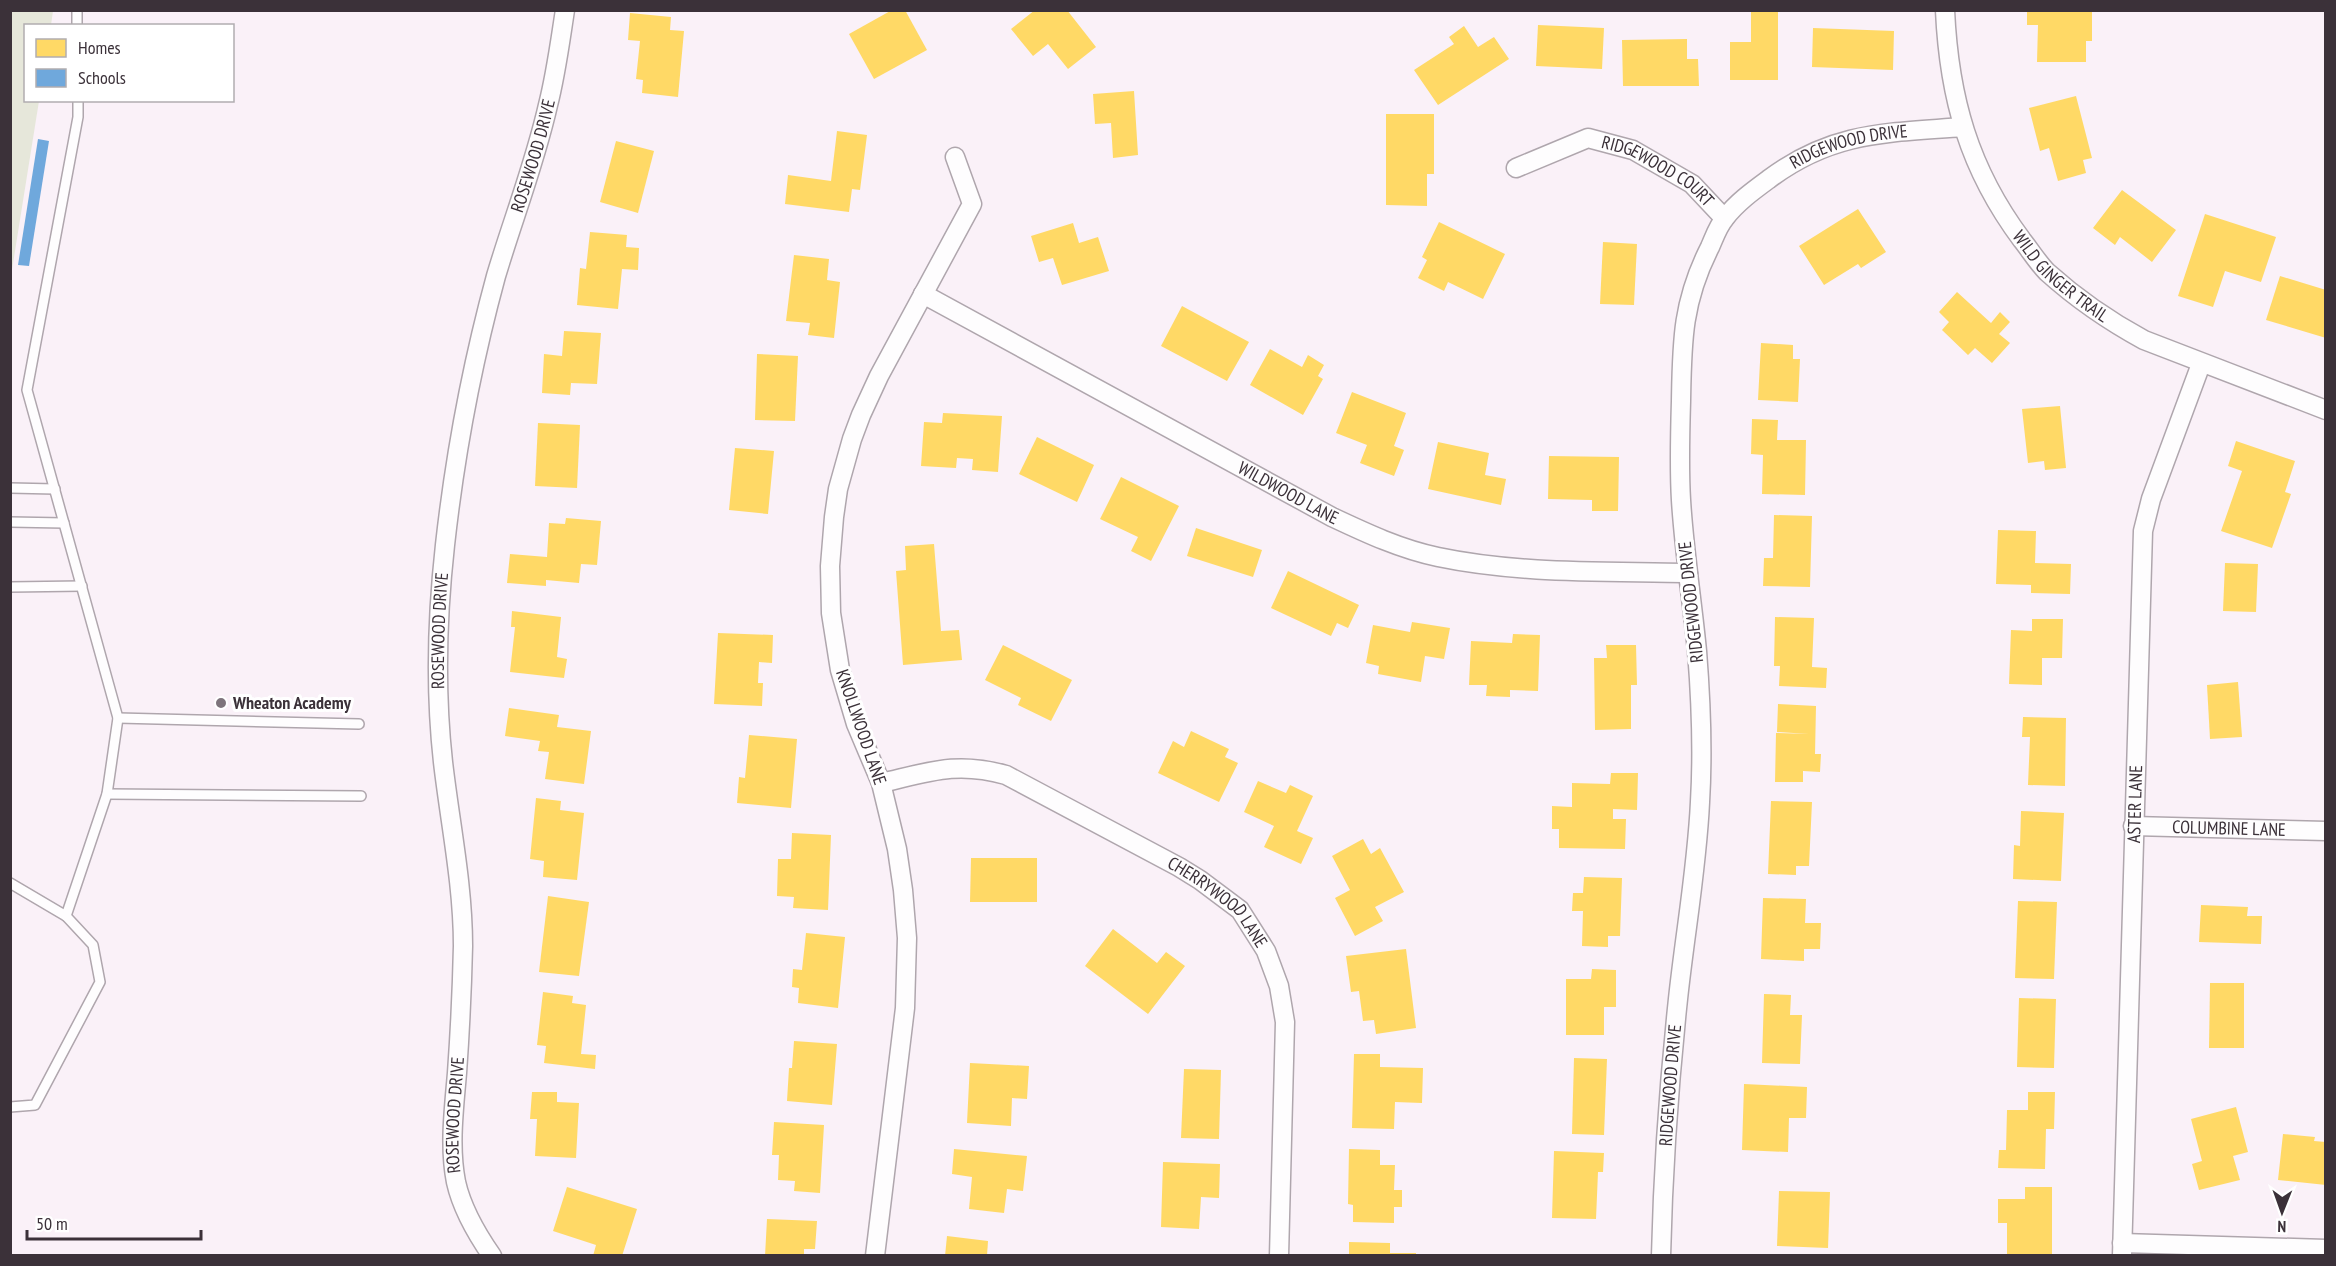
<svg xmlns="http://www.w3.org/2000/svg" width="2336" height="1266" font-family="'PT Sans Narrow',sans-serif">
<rect width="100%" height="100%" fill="#faf1f8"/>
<polygon fill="#e6e7da" points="11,10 53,11 51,25 26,26 26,100 39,101 11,276"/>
<g fill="#ffd966">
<polygon points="892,10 905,10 927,50 874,79 849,34"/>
<polygon points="1035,10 1067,10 1096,47 1068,69 1048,44 1033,56 1011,29"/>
<polygon points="1751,10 1778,10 1778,80 1730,80 1730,42 1751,42"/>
<polygon points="2027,10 2092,10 2092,41 2086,41 2086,62 2037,62 2038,25 2027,25"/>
<polygon points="630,13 671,17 670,30 684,31 678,97 642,93 643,80 636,79 640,41 628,40"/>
<polygon points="1538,25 1604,28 1602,69 1536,66"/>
<polygon points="1464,26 1478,47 1494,37 1509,59 1438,105 1414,70 1454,44 1449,37"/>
<polygon points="1813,28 1894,31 1893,70 1812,67"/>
<polygon points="1687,39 1687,59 1698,59 1699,86 1623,86 1622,40"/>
<polygon points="1134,91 1138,155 1113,158 1111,123 1095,124 1093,94"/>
<polygon points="2076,96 2092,158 2083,160 2086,173 2058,181 2049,148 2040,151 2029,108"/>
<polygon points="1386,114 1434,114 1434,174 1427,174 1427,206 1386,205"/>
<polygon points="837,131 867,135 860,190 852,189 849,212 785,204 788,175 831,181"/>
<polygon points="616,141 654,151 638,213 600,202"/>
<polygon points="2122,190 2176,230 2152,262 2120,237 2115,245 2093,228"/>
<polygon points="1858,209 1886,252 1861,268 1858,264 1824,285 1799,246"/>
<polygon points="2205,214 2276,237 2261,282 2225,271 2213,307 2178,296"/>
<polygon points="1439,222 1505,254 1483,299 1448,282 1444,291 1418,278 1427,260 1422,257"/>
<polygon points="1073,223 1079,243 1098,237 1109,271 1062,285 1053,258 1039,262 1031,236"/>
<polygon points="590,232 627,235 626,247 639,248 638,270 622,269 618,309 577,305 580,268 586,269"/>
<polygon points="1603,242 1637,244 1634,305 1600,304"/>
<polygon points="794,255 829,259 827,280 840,282 834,338 808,335 810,323 786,321"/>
<polygon points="2280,276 2326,290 2326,338 2266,320"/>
<polygon points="1957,292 1991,323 2000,312 2010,322 1999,334 2010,343 1992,363 1975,348 1968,355 1942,330 1949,322 1939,312"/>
<polygon points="1182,306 1249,342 1227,381 1161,346"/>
<polygon points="564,331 601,333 597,384 571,383 570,395 542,393 544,354 562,356"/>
<polygon points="1761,343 1793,345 1793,359 1800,359 1798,402 1758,400"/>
<polygon points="1270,349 1302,367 1308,355 1324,365 1318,376 1323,379 1303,415 1250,385"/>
<polygon points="757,354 798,356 795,421 755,420"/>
<polygon points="1352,392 1406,413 1394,446 1404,450 1394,476 1360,463 1367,445 1336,433"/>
<polygon points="2060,406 2066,468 2045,470 2044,461 2028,463 2022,409"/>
<polygon points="943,413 1002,416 998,472 972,470 973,459 957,458 956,468 921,466 924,422 942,423"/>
<polygon points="1752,419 1778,420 1777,440 1806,440 1805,495 1762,494 1763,455 1751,454"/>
<polygon points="538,423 580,425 577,488 535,486"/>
<polygon points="1037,437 1094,465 1077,502 1019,474"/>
<polygon points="2236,441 2295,461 2285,492 2291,494 2272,548 2221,531 2242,471 2228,466"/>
<polygon points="1438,442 1489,453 1485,475 1506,479 1501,505 1428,489"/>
<polygon points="735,448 774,451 768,514 729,510"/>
<polygon points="1549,456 1619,457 1618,511 1592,511 1592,500 1548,499"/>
<polygon points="1121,477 1179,506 1151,561 1131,551 1138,537 1100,519"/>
<polygon points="1774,515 1812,516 1810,587 1763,586 1764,558 1773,558"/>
<polygon points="566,518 601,521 597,565 581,564 579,583 546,580 546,586 507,583 510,554 547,557 549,523 565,524"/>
<polygon points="1196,528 1262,550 1253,577 1187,556"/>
<polygon points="1998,530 2036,531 2035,563 2071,564 2070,594 2031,593 2031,585 1996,584"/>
<polygon points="934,544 941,631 959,630 962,660 903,665 896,571 906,570 905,546"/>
<polygon points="2225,563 2258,564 2256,612 2223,611"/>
<polygon points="1288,571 1359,605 1348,628 1337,623 1331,636 1271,608"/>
<polygon points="512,611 561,617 557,657 567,659 564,678 510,672 515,627 511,627"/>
<polygon points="1775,617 1814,618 1812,667 1827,668 1826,688 1779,686 1780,666 1774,666"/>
<polygon points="2032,619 2063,619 2062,658 2042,658 2042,685 2009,684 2011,630 2032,631"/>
<polygon points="1412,622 1450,628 1444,659 1425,656 1421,682 1378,674 1379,666 1366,663 1373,625 1410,632"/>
<polygon points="718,633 773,635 772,663 759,662 758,683 763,683 762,706 714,704"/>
<polygon points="1513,634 1540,635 1538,691 1510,690 1510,697 1486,696 1487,685 1469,685 1471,641 1512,643"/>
<polygon points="1003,645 1072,680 1051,721 1018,705 1021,698 985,680"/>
<polygon points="1606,645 1636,645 1637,685 1631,685 1631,729 1595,730 1594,658 1607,658"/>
<polygon points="2238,682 2242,737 2210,739 2207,685"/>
<polygon points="1778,704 1816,706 1815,754 1821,754 1820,772 1803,771 1803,782 1775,782 1776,733 1809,734 1777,732"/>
<polygon points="509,708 559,715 557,727 591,731 584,784 545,779 549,752 538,751 540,741 505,736"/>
<polygon points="2023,717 2066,718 2065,786 2028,785 2030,737 2022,737"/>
<polygon points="1191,731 1229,749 1225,757 1238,763 1219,802 1158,773 1173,741 1184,747"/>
<polygon points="749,735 797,739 791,808 737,803 739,777 745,778"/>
<polygon points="1611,773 1638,773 1637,810 1613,809 1613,819 1626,819 1625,849 1559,848 1559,829 1552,829 1552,806 1572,807 1572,783 1610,784"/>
<polygon points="1258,781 1286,793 1290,785 1313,796 1297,831 1313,838 1301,864 1264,847 1274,826 1244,812"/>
<polygon points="536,798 561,801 560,810 584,813 577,880 543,877 544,861 530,859"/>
<polygon points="1771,801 1812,802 1809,866 1796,866 1796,875 1768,874"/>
<polygon points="2021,811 2064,813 2061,881 2013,879 2014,845 2020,846"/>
<polygon points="792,833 831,835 828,910 793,908 794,897 777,896 778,859 791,859"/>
<polygon points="1363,839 1371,854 1380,848 1404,892 1375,907 1383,921 1355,936 1335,898 1350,890 1332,856"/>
<polygon points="971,858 1037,858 1037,902 970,902"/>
<polygon points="1584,877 1622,878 1620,936 1608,936 1608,947 1582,946 1583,911 1572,911 1573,893 1583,893"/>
<polygon points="548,896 589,902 579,976 539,972"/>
<polygon points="1763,898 1806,899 1805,923 1821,923 1820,949 1804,949 1804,961 1761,959"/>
<polygon points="2018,901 2057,902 2054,979 2015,978"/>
<polygon points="2201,905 2248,907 2247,916 2262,916 2261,944 2199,942"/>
<polygon points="1113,929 1157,963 1166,952 1185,966 1148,1014 1085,966"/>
<polygon points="806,933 845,937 838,1008 798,1003 799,988 792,987 793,969 802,970"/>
<polygon points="1406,949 1416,1028 1376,1034 1374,1020 1363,1021 1359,991 1351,992 1346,956"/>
<polygon points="1592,969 1616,970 1616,1007 1604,1007 1604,1035 1566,1035 1566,979 1591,979"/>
<polygon points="2210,983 2244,983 2244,1048 2209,1048"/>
<polygon points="543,992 573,996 572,1003 586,1005 581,1054 596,1055 595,1069 544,1063 546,1046 537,1045"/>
<polygon points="1764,994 1791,995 1790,1015 1802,1015 1800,1064 1762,1063"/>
<polygon points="2019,998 2056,999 2054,1068 2017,1067"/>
<polygon points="794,1041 837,1044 832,1105 787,1101 789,1068 792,1068"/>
<polygon points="1354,1054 1380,1054 1380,1067 1423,1068 1422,1103 1395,1102 1394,1129 1352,1128"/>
<polygon points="1574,1058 1607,1059 1604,1135 1572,1134"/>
<polygon points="970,1063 1029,1066 1027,1099 1012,1098 1011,1126 967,1123"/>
<polygon points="1184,1069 1221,1070 1219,1139 1181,1138"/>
<polygon points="1744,1084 1807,1087 1806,1118 1789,1118 1788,1152 1742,1150"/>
<polygon points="532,1092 557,1092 557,1102 579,1103 576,1158 535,1156 537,1119 530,1119"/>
<polygon points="2028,1092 2055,1092 2054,1129 2046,1129 2045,1169 1998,1168 1999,1150 2006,1150 2007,1110 2028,1110"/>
<polygon points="2236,1107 2248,1152 2233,1156 2240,1180 2199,1190 2192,1164 2202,1161 2191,1119"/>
<polygon points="774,1122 824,1125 820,1193 794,1191 795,1181 778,1180 779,1155 772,1155"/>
<polygon points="2283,1134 2315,1137 2314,1141 2326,1142 2326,1185 2278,1180"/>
<polygon points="954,1149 1027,1156 1023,1191 1007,1189 1004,1213 969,1209 972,1177 952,1174"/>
<polygon points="1349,1149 1380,1150 1380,1165 1395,1165 1394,1190 1402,1190 1402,1207 1394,1207 1394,1223 1353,1222 1353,1205 1348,1204"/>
<polygon points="1554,1151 1604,1153 1603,1172 1598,1172 1596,1219 1552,1218"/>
<polygon points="1163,1162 1220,1164 1219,1198 1201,1197 1199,1229 1161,1227"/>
<polygon points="567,1187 637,1209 622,1256 593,1256 596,1245 553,1231"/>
<polygon points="2025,1187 2052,1187 2052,1256 2007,1256 2007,1223 1998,1223 1998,1199 2025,1199"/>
<polygon points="1779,1191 1830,1192 1828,1248 1777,1246"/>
<polygon points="767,1219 817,1221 815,1249 804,1249 804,1256 765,1256"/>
<polygon points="947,1236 988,1241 987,1256 945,1256"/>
<polygon points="1349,1242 1390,1243 1390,1253 1416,1253 1416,1256 1349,1256"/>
</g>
<polygon fill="#6fa8dc" points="38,139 49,141 29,266 18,265"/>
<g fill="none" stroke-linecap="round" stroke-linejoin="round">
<g stroke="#afa6ad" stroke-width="12">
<g id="lane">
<polyline points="77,10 77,26"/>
<polyline points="10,488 55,489"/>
<polyline points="10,522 64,523"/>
<polyline points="10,587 82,586"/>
<polyline points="118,718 359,724"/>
<polyline points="107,794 361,796"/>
<polyline points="10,883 66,916 107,794 118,718 27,390 78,117 78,100"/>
<polyline points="10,1107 35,1105 100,982 93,945 66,916"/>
</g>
</g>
<g stroke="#afa6ad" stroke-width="21">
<g id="street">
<path id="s1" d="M1945,10C1949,98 1969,169 2022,240C2030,250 2038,263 2047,272C2077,299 2109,321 2144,340L2326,410"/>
<path id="s2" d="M1516,168L1588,138L1633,150L1692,184L1724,218"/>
<path id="s3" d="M923,294L1332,517C1366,533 1400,549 1438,557C1519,574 1605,571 1688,573"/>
<path id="s4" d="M881,783C929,772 957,761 1006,775L1179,867L1200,880L1240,910L1266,951L1279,986L1285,1022L1279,1256"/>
<path id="s5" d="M2133,826L2326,831"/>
<polyline points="2122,1243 2326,1249"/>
<path id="s6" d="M492,1256C476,1233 462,1209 456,1182C449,1146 454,1109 457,1073C460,1031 462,989 463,946C463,884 450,823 443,762C435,690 437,617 445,545C455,455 472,364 496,276C513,219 535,163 548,105C556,74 560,42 565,10"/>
<polyline points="875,1256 905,1008 907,938 903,890 897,849 881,783 856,724 840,670 831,613 830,566 834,517 838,489 852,439 861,415 879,376 972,204 955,157"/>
<path id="s7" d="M1661,1256C1663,1170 1669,1084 1678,999C1685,933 1697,868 1700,802C1703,752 1701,701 1697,651C1692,600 1684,550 1681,500C1679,467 1680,434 1681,401C1682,342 1682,302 1710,247C1714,238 1718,226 1725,218C1736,203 1754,190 1769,179C1833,131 1887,133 1963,127"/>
<path id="s8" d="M2122,1256L2143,531L2151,499L2201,364"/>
</g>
</g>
<use href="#lane" stroke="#fefdfe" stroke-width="9"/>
<use href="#street" stroke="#fefdfe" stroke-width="18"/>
</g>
<circle fill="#7e747c" stroke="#fff" stroke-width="2" cx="221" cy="703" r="6"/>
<g text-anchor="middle" stroke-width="6" stroke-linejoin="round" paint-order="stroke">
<g font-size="18" fill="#3b3139" stroke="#fff">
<text dy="6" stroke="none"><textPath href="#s7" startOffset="1196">RIDGEWOOD DRIVE</textPath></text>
<text dy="6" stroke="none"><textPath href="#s6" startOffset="1122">ROSEWOOD DRIVE</textPath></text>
<text dy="6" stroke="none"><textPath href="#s2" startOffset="156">RIDGEWOOD COURT</textPath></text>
<text dy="6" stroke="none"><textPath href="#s1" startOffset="300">WILD GINGER TRAIL</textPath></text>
<text dy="6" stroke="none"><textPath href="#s3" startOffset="416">WILDWOOD LANE</textPath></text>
<text transform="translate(1691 602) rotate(-96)" y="6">RIDGEWOOD DRIVE</text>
<text dy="6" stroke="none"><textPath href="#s6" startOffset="636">ROSEWOOD DRIVE</textPath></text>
<text transform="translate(861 727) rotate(71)" y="6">KNOLLWOOD LANE</text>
<text dy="6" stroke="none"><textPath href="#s8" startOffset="452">ASTER LANE</textPath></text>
<text dy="6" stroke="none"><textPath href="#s5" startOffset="96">COLUMBINE LANE</textPath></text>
<text dy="6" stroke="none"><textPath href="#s4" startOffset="376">CHERRYWOOD LANE</textPath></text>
<text dy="6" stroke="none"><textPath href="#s7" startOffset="171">RIDGEWOOD DRIVE</textPath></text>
<text dy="6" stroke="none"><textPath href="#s6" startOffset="150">ROSEWOOD DRIVE</textPath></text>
</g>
<g font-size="18" font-weight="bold" fill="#3b3139" stroke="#fff" text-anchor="start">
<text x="233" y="709">Wheaton Academy</text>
</g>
</g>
<rect width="2336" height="1266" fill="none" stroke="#3b3139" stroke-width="24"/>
<rect x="24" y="24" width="210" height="78" fill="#ffffff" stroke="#b1adb0" stroke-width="1.5"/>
<rect x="36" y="39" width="30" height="18" fill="#ffd966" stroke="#b1adb0" stroke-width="1.5"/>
<text x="78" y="54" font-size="18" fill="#3b3139">Homes</text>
<rect x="36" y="69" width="30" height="18" fill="#6fa8dc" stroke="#b1adb0" stroke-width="1.5"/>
<text x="78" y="84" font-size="18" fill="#3b3139">Schools</text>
<g transform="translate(2282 1212) rotate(181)" stroke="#ffffff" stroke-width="4.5" paint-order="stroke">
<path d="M0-4.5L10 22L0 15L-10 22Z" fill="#3b3139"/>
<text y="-9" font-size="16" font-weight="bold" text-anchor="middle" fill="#3b3139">N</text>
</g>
<path d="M27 1230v9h174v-9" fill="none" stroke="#3b3139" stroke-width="3"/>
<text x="36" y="1230" font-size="18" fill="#3b3139" stroke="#ffffff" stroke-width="4.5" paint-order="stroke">50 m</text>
</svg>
